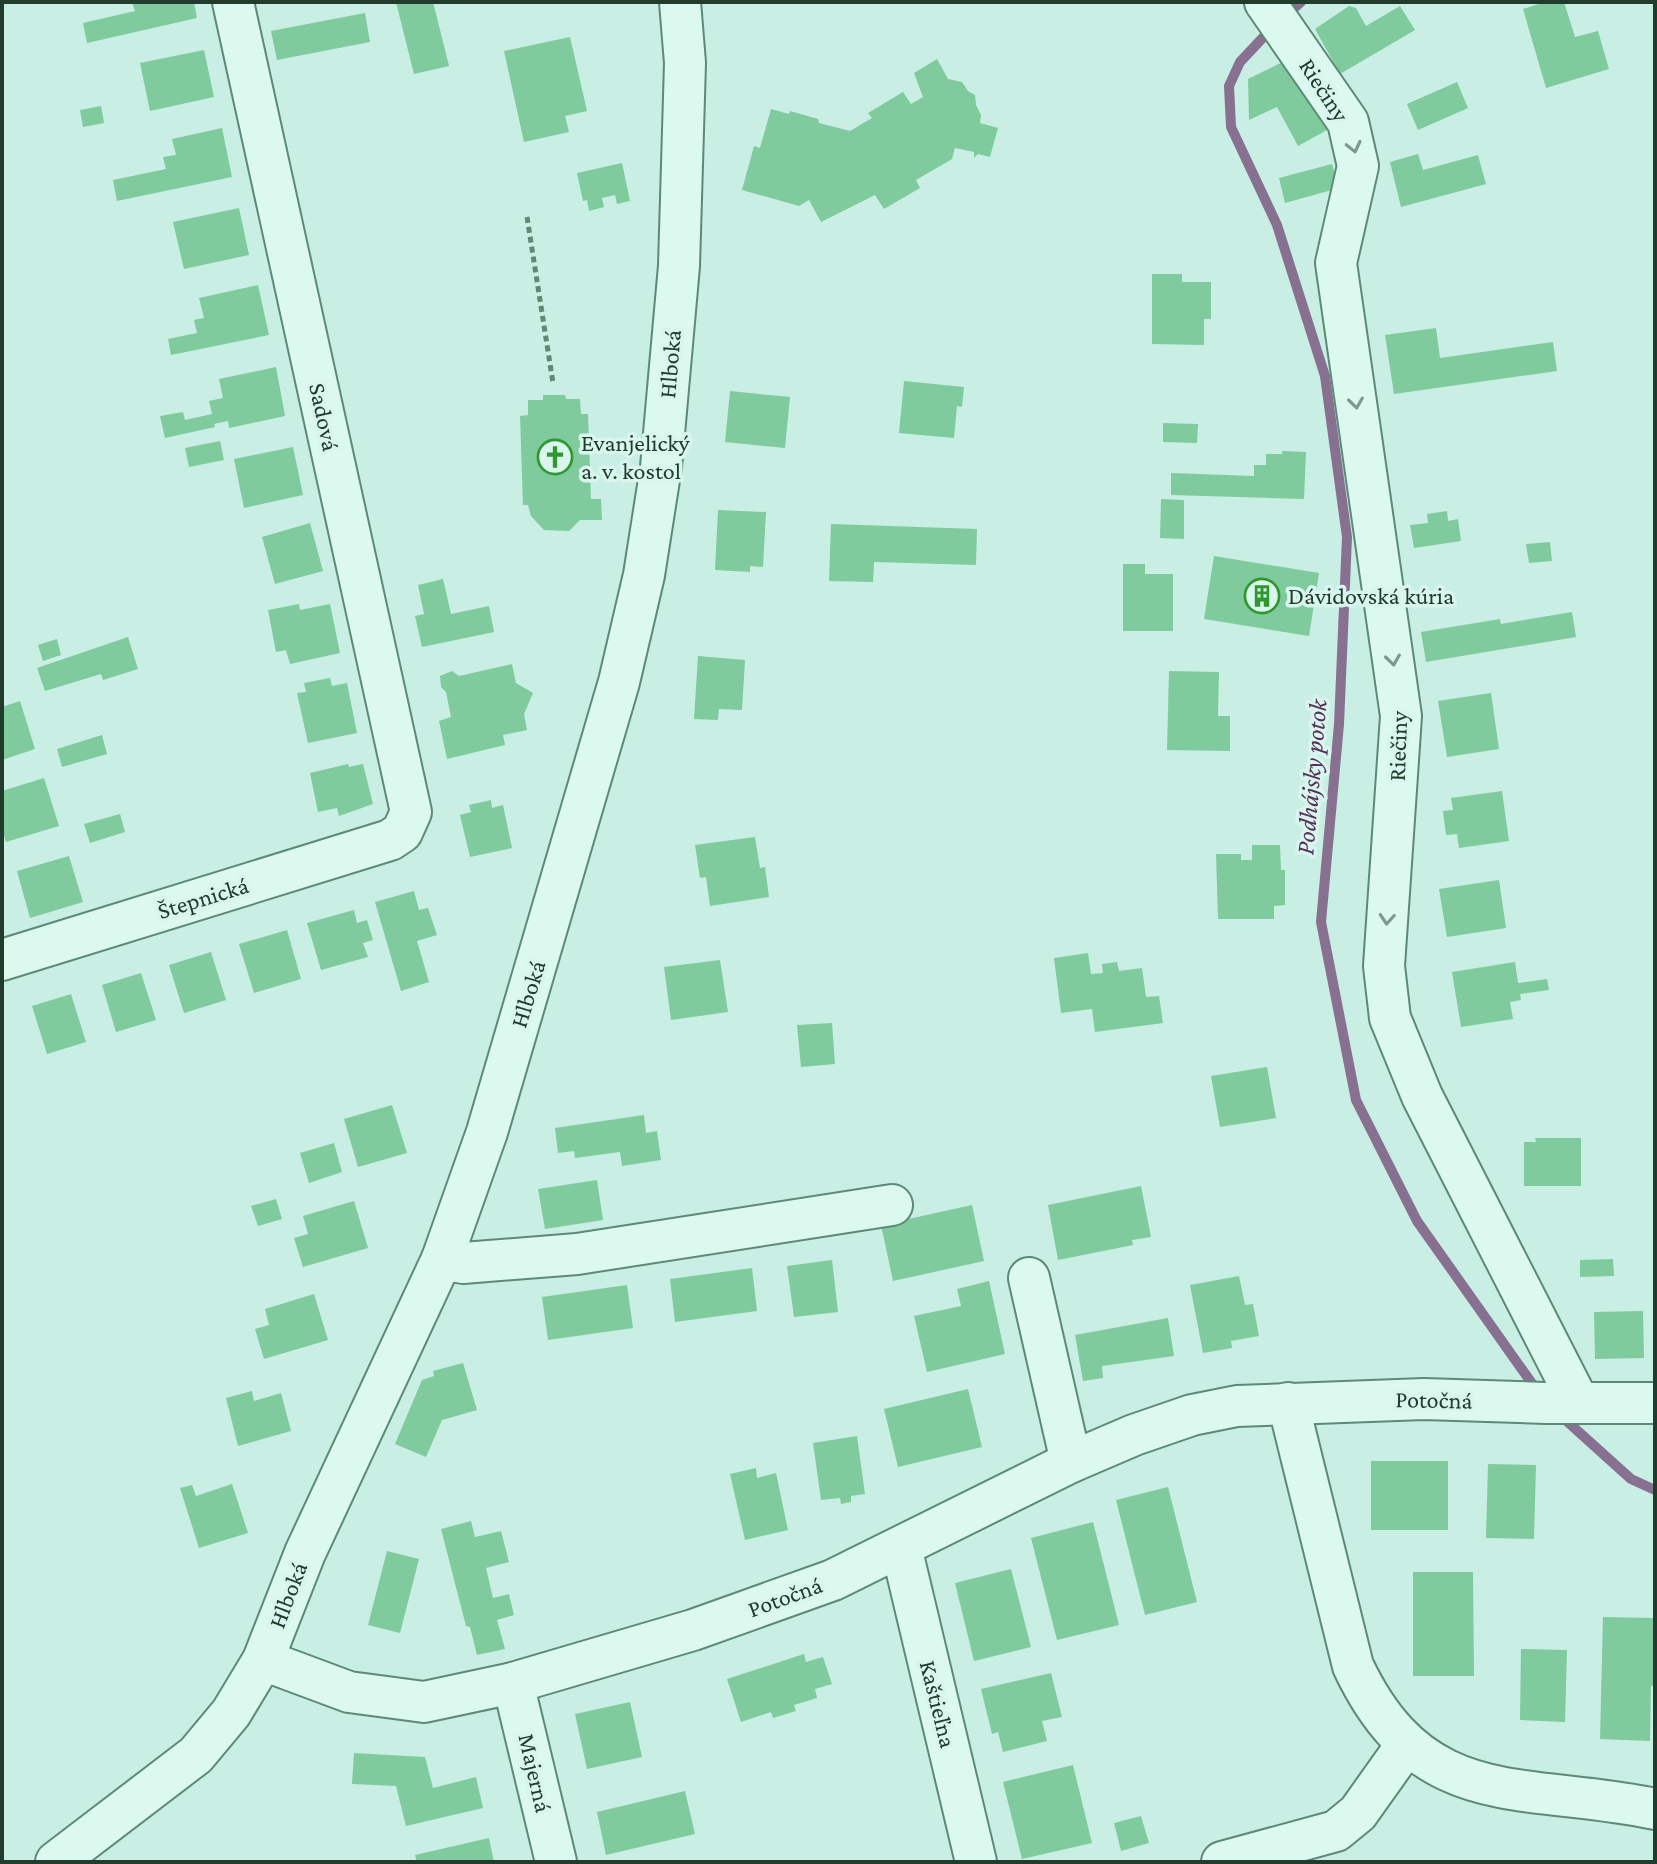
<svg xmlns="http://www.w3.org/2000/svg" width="1657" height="1864" font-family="'Crimson Pro',serif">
<rect width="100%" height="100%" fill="#c9eee3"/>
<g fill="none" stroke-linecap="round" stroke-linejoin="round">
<g stroke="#887091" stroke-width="10">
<polyline points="1284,17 1301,2"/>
<polyline points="1272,28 1240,62 1229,86 1231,127 1277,225 1325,376 1347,537 1339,724 1321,922 1356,1100 1417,1221 1538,1392"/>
<polyline points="1560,1415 1631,1479 1655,1490"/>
</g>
</g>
<g fill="#7fcb9e">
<polygon points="132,2 194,2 197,18 87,43 83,23 135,11"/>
<polygon points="396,2 433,2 449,66 414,74"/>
<polygon points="1545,2 1564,2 1575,37 1598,31 1609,69 1546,88 1523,9"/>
<polygon points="1349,6 1356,8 1366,26 1400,6 1415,30 1340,74 1315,29"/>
<polygon points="365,13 370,42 277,60 271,31"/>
<polygon points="570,37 587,111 565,116 569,132 524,142 504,51"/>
<polygon points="204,50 214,97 150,111 140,63"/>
<polygon points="937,59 948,79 962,82 968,91 975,95 976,105 981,115 980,123 998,128 990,157 978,154 974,158 974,152 955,148 952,159 916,180 920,188 884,209 875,195 821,222 809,200 799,206 742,190 754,146 760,148 771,109 789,114 790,111 818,119 819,123 850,131 872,118 868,113 903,92 911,104 923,97 914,73"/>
<polygon points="1289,59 1329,129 1298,146 1277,107 1249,120 1248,79"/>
<polygon points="1457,82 1468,108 1418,130 1407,104"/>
<polygon points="101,106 104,123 83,127 80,110"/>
<polygon points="222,128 232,177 117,201 113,180 166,169 163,157 176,155 172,139"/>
<polygon points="1418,154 1423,170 1478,155 1486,184 1401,207 1390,162"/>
<polygon points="622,163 630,201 617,204 615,195 602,198 604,207 589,211 587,200 583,201 577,173"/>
<polygon points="1332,164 1339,188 1285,203 1279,178"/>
<polygon points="239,208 249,255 184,269 173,222"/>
<polygon points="1152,274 1182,274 1182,282 1211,282 1211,319 1204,319 1204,345 1152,344"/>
<polygon points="258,285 269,335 171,355 168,339 197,333 194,320 204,318 199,298"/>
<polygon points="1436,328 1440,358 1553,342 1557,371 1394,394 1385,335"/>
<polygon points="276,367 285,416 229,428 228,421 214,424 215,427 165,438 160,416 183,412 185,420 212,414 209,401 223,398 219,379"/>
<polygon points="904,381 964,387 962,407 957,406 954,438 899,433"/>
<polygon points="730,391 790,397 785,448 725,442"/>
<polygon points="543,395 565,395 566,399 580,399 581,414 588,414 591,499 601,499 602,520 580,520 569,531 544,530 531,516 528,505 523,505 520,416 528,415 528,400 543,400"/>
<polygon points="1163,423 1198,424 1197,443 1163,442"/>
<polygon points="220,441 224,460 189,467 185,448"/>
<polygon points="293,447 303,495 244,508 234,459"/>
<polygon points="1282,451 1306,452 1304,499 1171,495 1171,473 1254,476 1254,465 1266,465 1266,454 1282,454"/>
<polygon points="1161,499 1184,500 1184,539 1160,538"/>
<polygon points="718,510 766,512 763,567 750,566 750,572 715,570"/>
<polygon points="1447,511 1448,521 1458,519 1461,541 1414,548 1410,525 1428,523 1427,514"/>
<polygon points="310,523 323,571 275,584 262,537"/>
<polygon points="831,524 977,529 976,565 874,562 873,582 829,581"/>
<polygon points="1550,542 1552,561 1529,563 1526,544"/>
<polygon points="1214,556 1319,573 1309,636 1204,619"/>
<polygon points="1123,564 1145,564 1145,574 1173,574 1173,631 1123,631"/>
<polygon points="443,579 451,614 489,606 494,632 422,647 415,616 424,614 418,585"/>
<polygon points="299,604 300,610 330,604 340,653 290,664 286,650 276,652 268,610"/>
<polygon points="1572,612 1576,637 1426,662 1421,632 1500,619 1501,624"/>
<polygon points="128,637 138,669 103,680 101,674 45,691 37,668"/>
<polygon points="57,639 61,655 43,661 38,645"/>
<polygon points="698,656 745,660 742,710 719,709 718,720 694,719"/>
<polygon points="512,664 516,683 533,693 524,714 527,730 503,735 505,745 447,759 439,721 451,717 446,692 441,687 440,676 452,671 459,676"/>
<polygon points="1169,671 1219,672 1218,716 1230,716 1230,751 1167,750"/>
<polygon points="330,678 332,686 347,683 357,733 308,743 297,693 306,692 304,683"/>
<polygon points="1491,693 1499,749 1447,757 1438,701"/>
<polygon points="20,701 35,749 2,760 2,707"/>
<polygon points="102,735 107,754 62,767 57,749"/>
<polygon points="348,764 349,767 363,764 373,804 339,816 337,808 318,812 310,773"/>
<polygon points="44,778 59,826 6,842 2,829 2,791"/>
<polygon points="1502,791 1509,841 1459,848 1457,834 1446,835 1443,811 1453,810 1451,798"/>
<polygon points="491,800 492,808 503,805 512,848 470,857 460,815 471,812 469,805"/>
<polygon points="120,814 125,832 90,843 84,824"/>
<polygon points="755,837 760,868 765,867 769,897 710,906 706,877 700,878 695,845"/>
<polygon points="1252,845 1280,845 1281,870 1285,870 1285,905 1274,906 1274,919 1218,919 1216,854 1241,854 1241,860 1252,860"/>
<polygon points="69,856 83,902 30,918 17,871"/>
<polygon points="1499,880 1506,928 1447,937 1439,889"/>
<polygon points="414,891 419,910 428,908 437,935 417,941 429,982 401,991 375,902"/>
<polygon points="354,910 357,923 367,920 373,940 363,943 368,957 321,970 307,923"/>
<polygon points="287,930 301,979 254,993 239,944"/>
<polygon points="211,952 226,1000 184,1013 169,965"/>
<polygon points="1088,953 1091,974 1103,973 1102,964 1117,962 1119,971 1142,968 1146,997 1159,996 1163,1023 1095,1032 1092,1009 1061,1013 1054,958"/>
<polygon points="720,960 728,1012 671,1020 664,967"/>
<polygon points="1515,962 1518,983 1547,979 1549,990 1520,994 1521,1000 1510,1002 1513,1019 1461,1027 1452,972"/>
<polygon points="141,973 156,1020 116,1032 102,985"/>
<polygon points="71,994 86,1042 47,1054 32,1006"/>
<polygon points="832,1023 835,1064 801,1067 797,1025"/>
<polygon points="1267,1067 1276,1118 1220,1127 1211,1076"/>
<polygon points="392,1105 407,1153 358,1167 344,1119"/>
<polygon points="644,1115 646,1133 657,1131 661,1160 622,1166 620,1152 575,1158 574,1151 558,1153 555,1128"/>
<polygon points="1535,1138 1581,1138 1581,1186 1524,1186 1524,1142 1536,1142"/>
<polygon points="334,1143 342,1172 309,1183 300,1153"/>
<polygon points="597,1180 603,1220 545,1229 538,1189"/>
<polygon points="1141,1186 1151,1237 1132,1240 1133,1245 1058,1260 1048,1205"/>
<polygon points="276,1199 282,1219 258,1226 251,1206"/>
<polygon points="354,1201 368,1248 303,1267 294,1238 308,1234 303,1216"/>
<polygon points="972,1205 984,1261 893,1281 881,1225"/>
<polygon points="1613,1259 1614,1276 1580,1277 1580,1260"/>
<polygon points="832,1260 838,1312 794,1317 787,1266"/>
<polygon points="752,1268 757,1311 675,1322 670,1279"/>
<polygon points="1239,1276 1245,1305 1253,1304 1259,1336 1231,1341 1232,1348 1203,1353 1190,1285"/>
<polygon points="989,1281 1005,1354 927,1372 914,1316 961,1306 957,1289"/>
<polygon points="627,1285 633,1328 548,1340 542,1297"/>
<polygon points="314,1294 328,1340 264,1359 255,1329 269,1325 265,1309"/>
<polygon points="1643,1311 1644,1358 1595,1359 1594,1312"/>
<polygon points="1168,1318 1174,1356 1102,1366 1103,1378 1083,1381 1075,1335"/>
<polygon points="463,1363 477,1410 442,1420 426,1457 395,1444 422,1380 434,1376 433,1371"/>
<polygon points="968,1389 982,1447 898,1467 884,1409"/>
<polygon points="252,1391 254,1401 281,1393 291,1431 238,1446 226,1398"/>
<polygon points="857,1436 865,1494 851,1496 851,1502 841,1504 840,1498 821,1500 813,1443"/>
<rect x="1371" y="1461" width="77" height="69"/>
<polygon points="1488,1464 1536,1465 1534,1539 1486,1538"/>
<polygon points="756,1468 757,1478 776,1473 788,1530 745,1540 730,1474"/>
<polygon points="232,1484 248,1533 199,1548 180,1488 192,1485 196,1496"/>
<polygon points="1168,1487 1197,1602 1145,1615 1116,1500"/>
<polygon points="471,1521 475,1537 501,1531 509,1562 486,1568 493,1598 509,1594 514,1615 497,1620 505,1649 477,1655 470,1627 466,1626 441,1529"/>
<polygon points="1093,1522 1119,1625 1057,1640 1031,1538"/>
<polygon points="387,1551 419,1559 400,1633 368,1625"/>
<polygon points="1011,1569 1031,1647 974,1661 955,1583"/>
<polygon points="1413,1572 1473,1572 1474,1676 1413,1676"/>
<polygon points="1603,1617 1653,1618 1655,1686 1651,1686 1650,1741 1600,1739"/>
<polygon points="1521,1649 1567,1650 1565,1722 1520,1720"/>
<polygon points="804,1654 806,1662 823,1657 832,1684 815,1689 817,1698 794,1705 796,1711 773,1718 771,1712 741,1722 727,1679"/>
<polygon points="1051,1673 1062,1717 1042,1721 1047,1741 1003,1752 998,1732 992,1734 981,1689"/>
<polygon points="630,1702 642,1757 587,1769 575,1714"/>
<polygon points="354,1753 425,1757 433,1788 476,1777 483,1808 406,1826 396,1786 352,1784"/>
<polygon points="1073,1765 1092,1843 1022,1859 1003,1782"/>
<polygon points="685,1791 695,1834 606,1855 597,1812"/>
<polygon points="1141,1816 1149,1843 1121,1851 1114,1823"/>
<polygon points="489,1838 494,1862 417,1862 415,1855"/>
</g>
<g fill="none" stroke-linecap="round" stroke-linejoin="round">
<g stroke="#5d8a75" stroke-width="44">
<g id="minor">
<polyline points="1265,2 1348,122 1358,166 1336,263 1401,716 1384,966 1390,1018 1422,1096 1579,1403"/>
<polyline points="2,960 390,840 402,832 411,812 233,2"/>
<polyline points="442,1259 463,1263 577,1254 892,1205"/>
<polyline points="1029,1278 1071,1462"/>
<path d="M1288,1403L1353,1666C1423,1814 1523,1781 1655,1809"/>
<polyline points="901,1547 976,1862"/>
<polyline points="263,1660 349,1692 424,1702 513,1683 693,1630 833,1580 1071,1462 1134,1435 1192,1415 1237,1406 1424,1399 1546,1403 1655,1403"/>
<polyline points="513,1683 556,1862"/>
<polyline points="56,1862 196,1755 231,1713 263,1660 305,1553 442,1259 487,1132 619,682 644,575 661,467 679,266 685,63 680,2"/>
<polyline points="1222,1862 1336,1831 1358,1813 1407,1744"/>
</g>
</g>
<polyline stroke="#5d8a75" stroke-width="5" stroke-dasharray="6 4" stroke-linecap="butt" points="527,217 553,383"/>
<use href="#minor" stroke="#dcf9f0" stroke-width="40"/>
</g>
<defs><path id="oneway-chevron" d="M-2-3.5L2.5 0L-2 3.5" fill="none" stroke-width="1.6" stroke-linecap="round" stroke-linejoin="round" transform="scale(2)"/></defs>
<g stroke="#7e9a8e">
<use href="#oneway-chevron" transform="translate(1354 147) rotate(77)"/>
<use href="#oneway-chevron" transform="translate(1356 403) rotate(82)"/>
<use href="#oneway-chevron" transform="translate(1393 660) rotate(82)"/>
<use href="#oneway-chevron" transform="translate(1387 919) rotate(94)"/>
</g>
<defs>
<g id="church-ring" transform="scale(1.8)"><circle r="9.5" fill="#d8f6ed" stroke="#30982e" stroke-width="1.5"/><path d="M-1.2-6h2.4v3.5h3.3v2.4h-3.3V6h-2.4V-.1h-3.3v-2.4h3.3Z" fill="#30982e"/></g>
<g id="building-ring" transform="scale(1.8)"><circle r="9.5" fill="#d8f6ed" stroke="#30982e" stroke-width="1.5"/><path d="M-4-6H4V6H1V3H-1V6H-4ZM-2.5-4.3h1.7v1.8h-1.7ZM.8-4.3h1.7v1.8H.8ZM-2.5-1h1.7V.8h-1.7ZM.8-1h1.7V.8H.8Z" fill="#30982e"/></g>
</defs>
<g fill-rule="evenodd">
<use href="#church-ring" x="555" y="457"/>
<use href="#building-ring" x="1262" y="596"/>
</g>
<g text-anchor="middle" stroke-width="7" stroke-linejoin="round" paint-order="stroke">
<g font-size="24" fill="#213b2d" stroke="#d8f6ed">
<text transform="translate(1324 90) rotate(57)" y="8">Riečiny</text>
<text transform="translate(670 364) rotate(-85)" y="8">Hlboká</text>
<text transform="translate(324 417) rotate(78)" y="8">Sadová</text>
<text transform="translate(1398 746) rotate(-88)" y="8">Riečiny</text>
<text transform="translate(203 898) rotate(-17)" y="8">Štepnická</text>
<text transform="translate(528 994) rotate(-73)" y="8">Hlboká</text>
<text transform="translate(1434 1400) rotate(1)" y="8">Potočná</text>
<text transform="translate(288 1595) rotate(-69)" y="8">Hlboká</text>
<text transform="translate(785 1597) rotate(-20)" y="8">Potočná</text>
<text transform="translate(938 1704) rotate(76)" y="8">Kaštieľna</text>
<text transform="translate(535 1773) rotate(77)" y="8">Majerná</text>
</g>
<g font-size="24" fill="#213b2d" stroke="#d8f6ed" text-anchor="start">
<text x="581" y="451">Evanjelický<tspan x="581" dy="28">a. v. kostol</tspan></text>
<text x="1288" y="604">Dávidovská kúria</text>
</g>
<g font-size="26" font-style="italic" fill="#57305a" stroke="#d8f6ed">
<text transform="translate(1311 777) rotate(-85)" y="9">Podhájsky potok</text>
</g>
</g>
<rect width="1657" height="1864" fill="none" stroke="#213b2d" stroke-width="8"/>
</svg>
